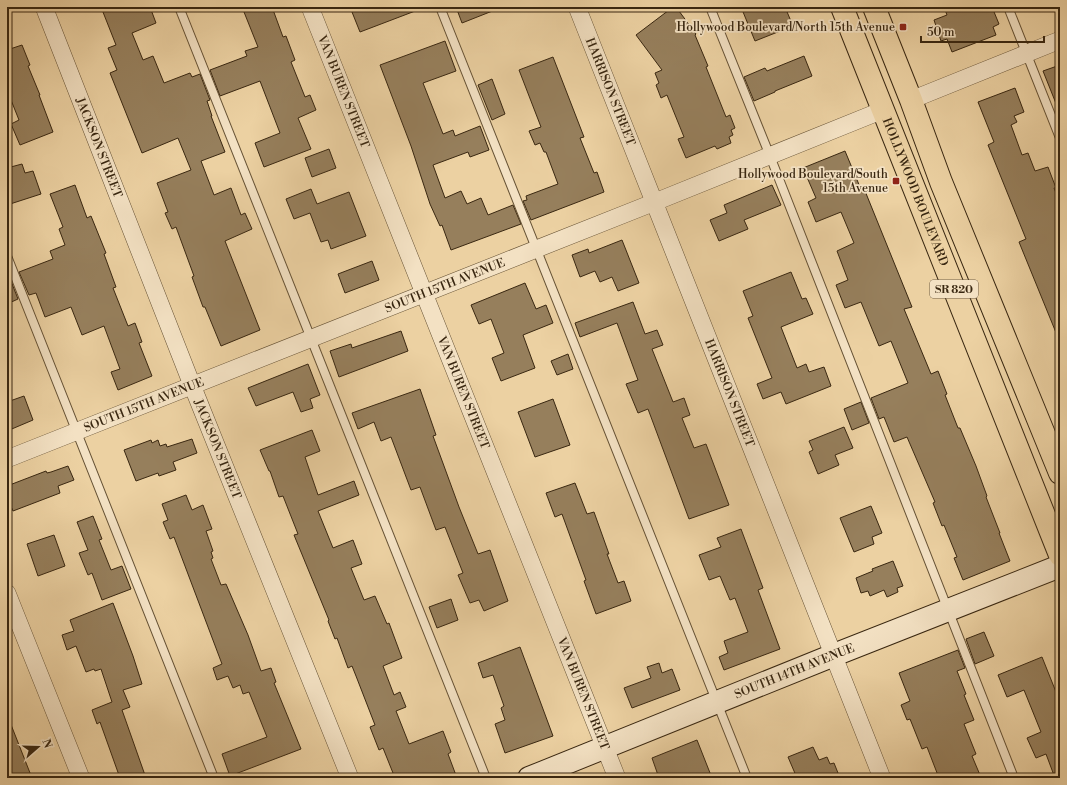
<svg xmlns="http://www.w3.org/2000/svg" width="1067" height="785" font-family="'Libre Bodoni',serif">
<rect width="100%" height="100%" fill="#ecd1a2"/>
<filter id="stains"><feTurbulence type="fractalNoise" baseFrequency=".005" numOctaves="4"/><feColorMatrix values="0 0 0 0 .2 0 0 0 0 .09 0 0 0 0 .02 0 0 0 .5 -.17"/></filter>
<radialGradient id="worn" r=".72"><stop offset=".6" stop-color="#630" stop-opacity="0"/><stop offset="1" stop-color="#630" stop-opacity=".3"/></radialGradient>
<g fill="#967f5c" stroke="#392711">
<polygon points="101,7 150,7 156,23 132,33 143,60 153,56 164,83 190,73 192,77 200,74 210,100 207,101 212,116 211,116 225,152 201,161 214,195 231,188 241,215 245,213 252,229 225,241 260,330 221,346 205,307 203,307 192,277 194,276 176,227 172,229 165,213 168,212 157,183 191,170 178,138 142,153 110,73 117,70 108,48 116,45"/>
<polygon points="242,7 272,7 283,37 286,36 295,60 291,62 305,97 310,95 316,110 298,118 311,149 264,167 255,143 280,133 260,81 220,96 210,70 247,56 245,51 258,47"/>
<polygon points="350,7 422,7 423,8 360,32"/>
<polygon points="456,7 500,7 500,8 462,23"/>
<polygon points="673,7 676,7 696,34 695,35 708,66 706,67 726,117 730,115 735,128 731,130 733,135 729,137 731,143 717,149 715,146 686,158 678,139 684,137 667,95 661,98 656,85 659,83 655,73 662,70 636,35"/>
<polygon points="741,7 785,7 793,26 755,41"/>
<polygon points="944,7 992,7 999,24 993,27 996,35 952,52 947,39 941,41 934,20 947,15"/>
<polygon points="445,41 456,71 423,83 443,134 453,130 455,136 480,126 489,150 470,157 468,152 433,165 445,198 461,191 467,204 481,198 488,215 513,205 521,224 451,250 442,225 440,226 430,204 411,146 380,65"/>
<polygon points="22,45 30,65 28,66 40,95 39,95 53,132 20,145 11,124 19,120 7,90 7,50"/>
<polygon points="804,56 812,76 775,91 775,92 754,101 744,77 765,68 767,71"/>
<polygon points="553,57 584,137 580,138 594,173 597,172 604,192 531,220 523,201 527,200 526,196 558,184 546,152 544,152 540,143 535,145 529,131 541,127 519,70"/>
<polygon points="1060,65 1060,111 1059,111 1043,71"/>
<polygon points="492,79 505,114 492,120 478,85"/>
<polygon points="1015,88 1024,112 1014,116 1017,122 1011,125 1022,155 1028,153 1035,171 1048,167 1056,188 1054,188 1060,203 1060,340 1059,340 1019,242 1026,239 988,145 994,142 978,102"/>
<polygon points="329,149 336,168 312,177 305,158"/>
<polygon points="845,151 860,187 863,186 912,307 904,309 931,374 938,371 947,394 945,395 958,428 960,428 976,466 987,496 986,497 1000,533 999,533 1010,561 963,580 954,558 957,557 944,525 942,526 933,503 935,502 907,437 894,442 884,417 879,419 871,398 908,383 891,341 879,346 861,302 845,308 836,285 848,280 837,251 854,243 841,212 816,222 808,202 816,198 803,168"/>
<polygon points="22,164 25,173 33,171 41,194 7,205 7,168"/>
<polygon points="75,185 87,218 91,216 106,253 104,254 116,287 113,288 128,326 135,323 142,342 139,343 152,376 118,390 111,372 120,369 104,326 82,335 71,307 45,317 36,293 29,295 19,272 53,259 50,251 65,245 59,229 63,227 50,194"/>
<polygon points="772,185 781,205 744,220 748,229 719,241 710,220 727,213 724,205"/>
<polygon points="311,189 317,204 349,192 366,236 331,249 328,240 321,242 310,213 294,219 286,199"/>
<polygon points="622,240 639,283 618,291 612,277 600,282 595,271 580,277 572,255 588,249 589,253"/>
<polygon points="372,261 379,280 345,293 338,274"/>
<polygon points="791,272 802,299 806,298 813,314 781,327 797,368 806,364 809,372 824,367 831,386 786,404 781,392 763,399 757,384 772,378 748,318 753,316 743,291"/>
<polygon points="9,276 18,299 7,304 7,277"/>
<polygon points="525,283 536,309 546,305 553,323 523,335 535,368 501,381 492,358 504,353 491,319 479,324 471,305"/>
<polygon points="633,302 645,334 657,330 663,345 652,349 673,402 684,398 690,415 682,418 694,448 706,444 729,505 689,519 648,409 638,413 626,384 638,380 617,323 580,337 575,323"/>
<polygon points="401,331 408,351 339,377 330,351 351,344 352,348"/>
<polygon points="568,354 573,369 557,375 551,361"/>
<polygon points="308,364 320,395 310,399 313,408 301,412 293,392 256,406 248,388"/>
<polygon points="420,389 436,435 433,436 459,507 478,554 490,550 508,601 484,611 479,600 470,603 458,575 463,573 445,527 436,530 420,487 411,490 391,437 381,441 374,422 358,429 352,413"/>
<polygon points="24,396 33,420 7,431 7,402"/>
<polygon points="553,399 570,445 535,457 518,412"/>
<polygon points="861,402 869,423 852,430 844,409"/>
<polygon points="844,427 853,448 835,455 839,465 818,474 809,452 813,450 809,441"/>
<polygon points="312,430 320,451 305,457 318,495 354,481 359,495 318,511 333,548 353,540 362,564 351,568 364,600 375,596 387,624 389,623 402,658 383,666 394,695 400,692 406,707 396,711 409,744 443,731 451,752 448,754 457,778 395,778 383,748 379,750 370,727 375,725 356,676 352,666 348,668 337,638 335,639 328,621 329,620 294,535 298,534 283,496 279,497 270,471 269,471 260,450"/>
<polygon points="192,439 197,453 173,462 176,470 159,476 158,473 136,481 124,450 151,440 152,443 158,440 160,446 166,444 167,447"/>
<polygon points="68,466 74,480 58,486 60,493 13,511 7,497 7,486 46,471 47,473 51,472"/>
<polygon points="575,483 587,514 594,512 609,554 607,554 618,583 624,581 631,601 596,614 584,581 586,580 562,514 555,517 546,493"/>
<polygon points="186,495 192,510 203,505 212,529 206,531 213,551 211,552 213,558 211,559 221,585 226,584 248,635 261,671 271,668 276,682 274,683 301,749 230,776 222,754 267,737 249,692 243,694 240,685 233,688 228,676 217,680 213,668 222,664 174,537 170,539 163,522 168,520 162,504"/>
<polygon points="871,506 882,533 872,537 874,544 854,552 840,518"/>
<polygon points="93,516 102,539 99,540 111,570 122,566 131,589 102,600 92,573 88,575 79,553 88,550 77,522"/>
<polygon points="741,529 763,588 758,590 780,649 724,670 719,657 728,653 724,641 748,632 735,598 730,600 720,576 709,580 699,555 721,547 717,538"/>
<polygon points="54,535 65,566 38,576 27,544"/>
<polygon points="893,561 903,586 897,588 898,592 887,597 884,590 870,596 868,591 861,593 856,578 873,571 872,569"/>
<polygon points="451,599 458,620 437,628 429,607"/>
<polygon points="113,603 133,656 142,684 123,690 130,707 122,710 146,778 120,778 100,722 97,724 92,710 112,702 101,669 95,671 94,669 86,672 76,646 67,650 62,635 74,631 70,620"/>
<polygon points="984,632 994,656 975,664 966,639"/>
<polygon points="520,647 553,736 505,753 495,724 505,720 501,708 504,706 493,675 483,678 478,663"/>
<polygon points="958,650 965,668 957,671 966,694 964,695 974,720 964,724 976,754 972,756 980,775 973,778 939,778 927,747 922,749 910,719 907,720 901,705 910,701 899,673"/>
<polygon points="1042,657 1060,702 1060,778 1055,778 1046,754 1036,758 1027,738 1041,732 1024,690 1007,697 998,675"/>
<polygon points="659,663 662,673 672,669 680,690 632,708 624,688 651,678 647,667"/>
<polygon points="7,717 8,717 32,778 7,778"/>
<polygon points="697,740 712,778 659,778 652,758"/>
<polygon points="813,747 819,760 827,757 830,764 834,763 840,778 797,778 788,757"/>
</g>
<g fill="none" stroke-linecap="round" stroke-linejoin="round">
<g stroke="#665235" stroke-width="10">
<g id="lane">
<polyline points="179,7 486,778"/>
<polyline points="440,7 747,778"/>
<polyline points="710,7 770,156 1014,778"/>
<polyline points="1008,7 1060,138"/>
<polyline points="7,256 214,778"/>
</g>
</g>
<g stroke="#665235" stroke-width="18">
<g id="street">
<path id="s1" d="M44,7L192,385L350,778"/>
<path id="s2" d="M310,7L617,778"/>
<path id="s3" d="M577,7L882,778"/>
<polyline points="911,100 1060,40"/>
<path id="s4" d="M7,459L655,202L883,110"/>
<polyline points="7,593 81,778"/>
</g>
</g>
<g stroke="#392711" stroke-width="24">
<g id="secondary">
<path id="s5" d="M529,778L834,655L1060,566"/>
</g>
</g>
<g stroke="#392711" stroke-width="24">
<g id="primary">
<path id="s6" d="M842,7L1060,555"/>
<polyline points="874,7 911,100 941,182 1060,473"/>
</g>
</g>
<use href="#lane" stroke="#f3e1c3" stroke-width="8"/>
<use href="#street" stroke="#f3e1c3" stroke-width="17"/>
<use href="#secondary" stroke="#f3e1c3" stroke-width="22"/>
<use href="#primary" stroke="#ecd1a2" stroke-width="22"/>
</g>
<g fill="#8f2418" stroke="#f3e1c3" stroke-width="1.5">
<rect x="899" y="23" width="8" height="8" rx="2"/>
<rect x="892" y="177" width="8" height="8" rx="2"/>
</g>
<g text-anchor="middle" stroke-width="3.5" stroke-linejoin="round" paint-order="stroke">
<rect fill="#f3e1c3" stroke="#715f46" stroke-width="1" x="930" y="280" width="48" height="18" rx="3"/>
<g font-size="11" font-weight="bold" fill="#392711">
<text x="954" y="293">SR 820</text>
</g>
<g font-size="12" fill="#392711" stroke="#f3e1c3" text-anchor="end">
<text x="895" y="31">Hollywood Boulevard/North 15th Avenue</text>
<text x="888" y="178">Hollywood Boulevard/South<tspan x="888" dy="14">15th Avenue</tspan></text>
</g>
<g font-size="12" fill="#392711" stroke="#f3e1c3">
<text dy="4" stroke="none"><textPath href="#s2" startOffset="91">VAN BUREN STREET</textPath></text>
<text dy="4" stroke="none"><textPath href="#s3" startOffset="91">HARRISON STREET</textPath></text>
<text dy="4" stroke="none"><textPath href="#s1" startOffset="151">JACKSON STREET</textPath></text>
<text dy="4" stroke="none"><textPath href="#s6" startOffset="199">HOLLYWOOD BOULEVARD</textPath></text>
<text dy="4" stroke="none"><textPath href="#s4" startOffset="471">SOUTH 15TH AVENUE</textPath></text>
<text dy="4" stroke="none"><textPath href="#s2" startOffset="415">VAN BUREN STREET</textPath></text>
<text dy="4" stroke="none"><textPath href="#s3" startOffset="415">HARRISON STREET</textPath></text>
<text dy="4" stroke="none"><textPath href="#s4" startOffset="147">SOUTH 15TH AVENUE</textPath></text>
<text dy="4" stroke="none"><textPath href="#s1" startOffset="475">JACKSON STREET</textPath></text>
<text dy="4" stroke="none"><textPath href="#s5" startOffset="286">SOUTH 14TH AVENUE</textPath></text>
<text dy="4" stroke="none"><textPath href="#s2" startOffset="739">VAN BUREN STREET</textPath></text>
</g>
</g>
<rect width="1067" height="785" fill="none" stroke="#ecd1a2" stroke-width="24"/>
<rect x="8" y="8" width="1051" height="769" fill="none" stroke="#392711" stroke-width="2"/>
<rect x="12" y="12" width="1043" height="761" fill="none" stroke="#392711"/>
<g transform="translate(38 747) rotate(70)" stroke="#f3e1c3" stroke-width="3" paint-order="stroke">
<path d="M0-3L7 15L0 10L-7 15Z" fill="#392711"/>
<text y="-6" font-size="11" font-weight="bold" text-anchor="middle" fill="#392711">N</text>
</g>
<path d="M921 36v6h123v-6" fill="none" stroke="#392711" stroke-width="2"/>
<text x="927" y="36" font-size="12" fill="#392711" stroke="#f3e1c3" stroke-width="3" paint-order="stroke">50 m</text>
<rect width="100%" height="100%" filter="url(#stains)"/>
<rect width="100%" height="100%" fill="url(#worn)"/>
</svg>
